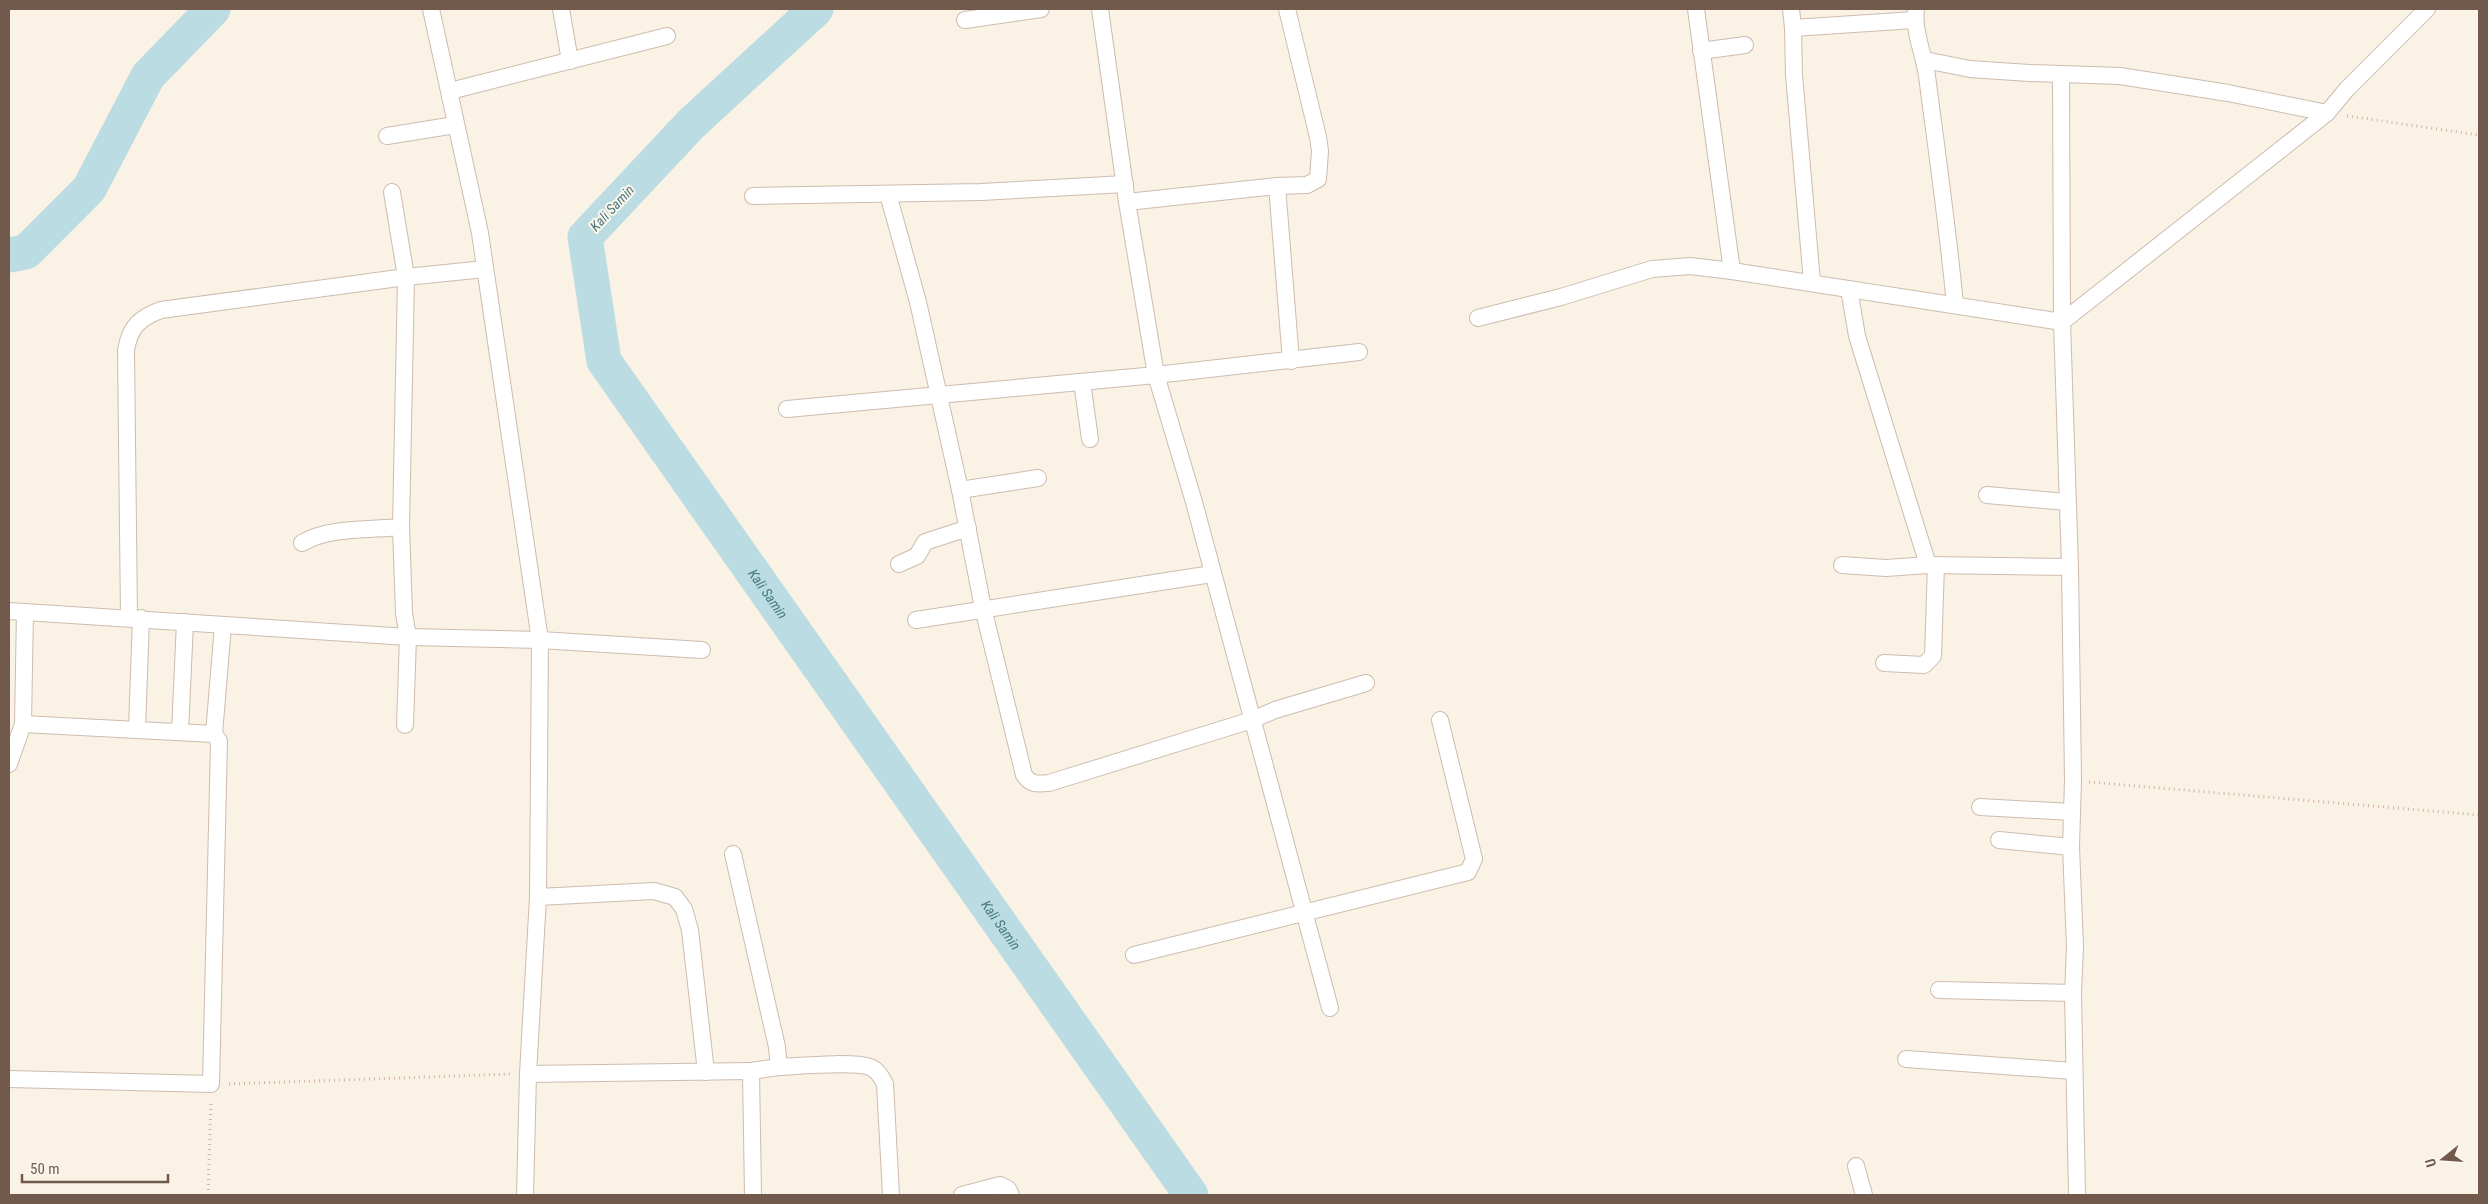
<svg xmlns="http://www.w3.org/2000/svg" width="2488" height="1204" font-family="'Roboto Condensed',sans-serif">
<rect width="100%" height="100%" fill="#faf2e5"/>
<g fill="none" stroke-linecap="round" stroke-linejoin="round">
<g stroke="#bbdce2" stroke-width="35">
<path id="s1" d="M816,9L691,124L585,237L604,361L1191,1195"/>
<polyline points="9,255 26,252 89,189 148,76 213,9"/>
</g>
<g stroke="#cdbcaf" stroke-width="18">
<g id="minor">
<polyline points="431,9 480,233 540,640 538,897 528,1074 525,1195"/>
<polyline points="561,9 570,61"/>
<polyline points="1100,9 1127,202 1156,375 1194,502 1330,1008"/>
<polyline points="1696,9 1732,271 2062,322 2327,113 2347,89 2427,9"/>
<polyline points="1791,9 1793,28"/>
<path d="M1916,9C1913,31 1924,54 1927,76C1937,153 1948,229 1955,305"/>
<polyline points="965,20 1041,9"/>
<polyline points="1701,51 1745,45"/>
<polyline points="1925,60 1970,69 2029,73 2120,76 2228,93 2327,113"/>
<polyline points="2061,75 2062,322 2070,567 2073,780 2071,847 2075,947 2073,993 2077,1195"/>
<polyline points="450,91 667,36"/>
<polyline points="387,136 455,125"/>
<polyline points="1277,186 1291,361"/>
<polyline points="392,192 406,277 401,527 404,613 408,637 405,725"/>
<path d="M888,194L918,302L960,490L983,608L1024,775C1031,785 1037,784 1049,783L1252,720L1275,710L1366,683"/>
<polyline points="753,196 981,192 1125,184"/>
<polyline points="1127,202 1277,186 1307,185 1318,179 1320,151 1318,137 1287,9"/>
<polyline points="1812,282 1794,75 1793,28 1914,20"/>
<polyline points="1849,289 1857,336 1928,565"/>
<polyline points="1478,318 1561,297 1652,269 1690,266 1732,271"/>
<polyline points="1082,382 1090,439"/>
<polyline points="787,409 1156,375 1359,352"/>
<polyline points="960,490 1038,478"/>
<polyline points="1987,495 2067,502"/>
<path d="M302,543C329,527 370,530 401,527"/>
<polyline points="899,564 917,556 925,542 968,528"/>
<polyline points="1842,565 1886,568 1928,565 2070,567"/>
<polyline points="9,611 408,637 540,640 702,650"/>
<path d="M129,618L126,350C130,327 139,318 161,310L406,277L485,269"/>
<polyline points="916,620 1212,574"/>
<polyline points="1884,663 1924,665 1933,656 1936,565"/>
<polyline points="137,729 141,618"/>
<polyline points="180,732 185,622"/>
<polyline points="214,734 223,625"/>
<polyline points="9,764 23,724"/>
<polyline points="1980,807 2071,812"/>
<polyline points="1999,840 2071,847"/>
<polyline points="733,854 777,1047 779,1067 751,1071 753,1195"/>
<polyline points="538,897 654,891 675,897 684,909 690,930 706,1072"/>
<polyline points="1134,955 1468,872 1474,859 1440,720"/>
<polyline points="1939,990 2073,993"/>
<polyline points="1906,1059 2073,1071"/>
<path d="M779,1067C799,1066 853,1061 870,1067C878,1070 881,1077 885,1084L891,1195"/>
<polyline points="528,1074 751,1071"/>
<polyline points="9,1079 211,1084 219,741 214,734 23,724 25,612"/>
<polyline points="1856,1166 1864,1195"/>
<polyline points="962,1195 1000,1185 1008,1189 1011,1195"/>
</g>
</g>
<g stroke="#d2b4a2" stroke-width="3" stroke-dasharray="1 4" stroke-linecap="butt">
<polyline points="2347,116 2479,135"/>
<polyline points="2089,782 2479,815"/>
<polyline points="229,1084 512,1074"/>
<polyline points="208,1195 211,1101"/>
</g>
<use href="#minor" stroke="#fff" stroke-width="16"/>
</g>
<g text-anchor="middle" stroke-width="4" stroke-linejoin="round" paint-order="stroke">
<g font-size="14" font-style="italic" fill="#487982" stroke="#fdf6ea">
<text transform="translate(612 208) rotate(-47)" y="5">Kali Samin</text>
<text dy="5" stroke="none"><textPath href="#s1" startOffset="735">Kali Samin</textPath></text>
<text dy="5" stroke="none"><textPath href="#s1" startOffset="1140">Kali Samin</textPath></text>
</g>
</g>
<rect width="2488" height="1204" fill="none" stroke="#71594c" stroke-width="20"/>
<g transform="translate(2443 1159) rotate(253)" stroke="#fdf6ea" stroke-width="4" paint-order="stroke">
<path d="M0-4L9 19L0 12L-9 19Z" fill="#71594c"/>
<text y="-8" font-size="14" font-weight="bold" text-anchor="middle" fill="#71594c">U</text>
</g>
<path d="M22 1174v8h146v-8" fill="none" stroke="#71594c" stroke-width="2.5"/>
<text x="30" y="1174" font-size="15" fill="#71594c" stroke="#fdf6ea" stroke-width="4" paint-order="stroke">50 m</text>
</svg>
